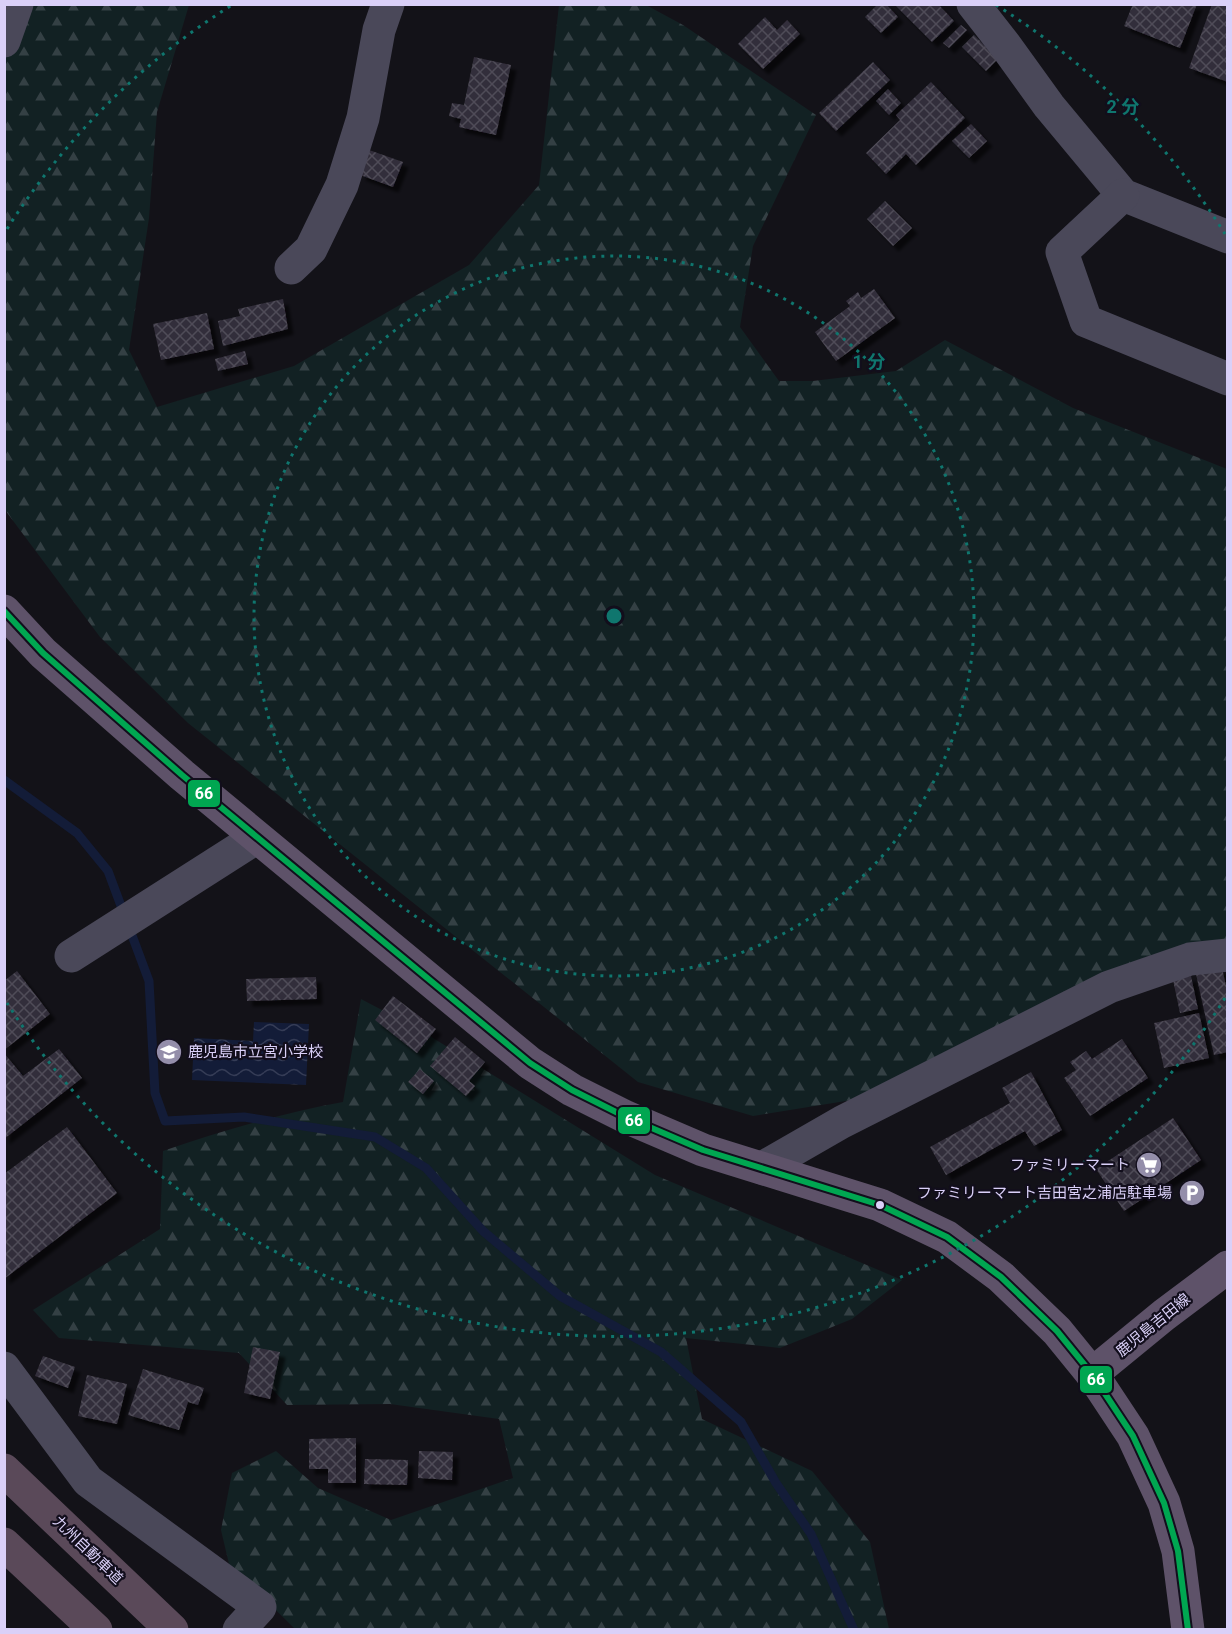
<svg xmlns="http://www.w3.org/2000/svg" width="1232" height="1634" font-family="Roboto,'Noto Sans JP',sans-serif">
<defs>
<pattern id="forest-firs" width="22" height="20" patternUnits="userSpaceOnUse" patternTransform="scale(1.5)"><rect width="22" height="20" fill="#122123"/><path d="M5 1l3.5 6h-7zM16 11l3.5 6h-7z" fill="#344044"/></pattern>
<pattern id="water-waves" width="16" height="10" patternUnits="userSpaceOnUse" patternTransform="scale(1.5)"><rect width="16" height="10" fill="#131c38"/><path d="M0 5q4-4 8 0t8 0" fill="none" stroke="#353c56"/></pattern>
<pattern id="building-cross-hatch" width="8" height="8" patternUnits="userSpaceOnUse" patternTransform="scale(1.5)"><rect width="8" height="8" fill="#332f3b"/><path d="M0 0l8 8M0 8l8-8" fill="none" stroke="#504c58"/></pattern>
<filter id="shadow"><feDropShadow dx="5.5" dy="5.5" stdDeviation="1.5" flood-color="#0009"/></filter>
</defs>
<rect width="100%" height="100%" fill="#131218"/>
<g fill="url(#forest-firs)">
<polygon points="5,5 189,5 157,112 149,218 129,350 157,407 294,366 469,265 539,185 559,5 646,5 683,25 816,115 753,246 740,327 779,381 813,381 896,371 945,340 1073,408 1227,469 1227,942 858,1099 753,1116 638,1082 188,723 100,637 5,510"/>
<path d="M361,999L420,1030L655,1175L902,1280L852,1319L780,1348L686,1338L702,1419L812,1471L870,1542L889,1629H295L229,1564L221,1530L232,1473L276,1451L318,1488L391,1520L513,1478L499,1419L390,1404L287,1405L239,1353L59,1338L33,1310L160,1229L163,1151C221,1131 282,1113 343,1102Z"/>
</g>
<polygon fill="url(#water-waves)" points="254,1022 309,1024 306,1085 192,1080 194,1038 253,1041"/>
<g fill="none" stroke-linecap="round" stroke-linejoin="round">
<polyline stroke="#131c38" stroke-width="9" points="4,780 77,833 108,871 149,981 155,1093 165,1121 244,1117 375,1137 426,1168 483,1231 560,1296 661,1352 741,1422 776,1483 811,1534 854,1630"/>
</g>
<g fill="url(#building-cross-hatch)" filter="url(#shadow)">
<polygon points="878,4 886,4 898,17 881,33 865,17"/>
<polygon points="1133,4 1197,4 1180,48 1124,26"/>
<polygon points="1212,4 1228,4 1228,82 1189,68"/>
<polygon points="895,5 939,5 954,21 932,42"/>
<polygon points="765,17 777,30 787,20 800,34 763,69 738,44"/>
<polygon points="961,25 967,30 949,48 943,43"/>
<polygon points="974,35 998,59 986,71 962,47"/>
<polygon points="474,57 511,65 496,135 459,127 461,119 449,116 452,103 464,105"/>
<polygon points="873,62 890,80 836,131 819,113"/>
<polygon points="931,82 965,118 916,165 906,154 886,174 866,153 900,120 896,115"/>
<polygon points="888,89 901,103 889,115 876,101"/>
<polygon points="971,124 987,141 969,158 952,141"/>
<polygon points="369,150 403,162 393,187 360,175"/>
<polygon points="885,201 912,228 893,246 867,219"/>
<polygon points="874,289 895,318 836,361 815,332 850,306 846,301 858,292 861,298"/>
<polygon points="283,299 288,329 223,346 218,321 240,316 238,309"/>
<polygon points="207,313 214,349 161,360 153,324"/>
<polygon points="245,351 248,364 218,371 215,359"/>
<polygon points="1222,968 1228,995 1228,1052 1214,1055 1196,974"/>
<polygon points="17,971 50,1014 4,1050 4,981"/>
<polygon points="1191,976 1198,1009 1180,1013 1173,980"/>
<polygon points="316,977 317,999 247,1001 246,979"/>
<polygon points="393,996 436,1029 417,1053 375,1020"/>
<polygon points="1199,1013 1209,1058 1164,1068 1154,1023"/>
<polygon points="455,1037 485,1062 469,1081 475,1086 466,1096 430,1066"/>
<polygon points="1122,1039 1148,1078 1090,1116 1064,1078 1076,1070 1070,1062 1086,1051 1092,1059"/>
<polygon points="59,1049 82,1078 4,1139 4,1053 23,1076"/>
<polygon points="420,1069 434,1081 423,1094 408,1082"/>
<polygon points="1031,1072 1062,1130 1034,1146 1025,1131 946,1175 930,1147 1010,1103 1002,1088"/>
<polygon points="1173,1118 1201,1160 1124,1211 1096,1169"/>
<polygon points="67,1127 117,1193 4,1279 4,1174"/>
<polygon points="253,1347 280,1352 270,1399 244,1393"/>
<polygon points="43,1356 75,1367 68,1388 35,1376"/>
<polygon points="143,1369 204,1388 198,1405 188,1402 179,1430 128,1415"/>
<polygon points="87,1375 127,1384 117,1424 78,1416"/>
<polygon points="356,1438 356,1483 328,1483 328,1469 309,1469 309,1439"/>
<polygon points="419,1451 453,1452 452,1480 418,1478"/>
<polygon points="365,1459 408,1460 407,1485 364,1484"/>
</g>
<g fill="none" stroke-linecap="round" stroke-linejoin="round">
<g stroke="#4a4859" stroke-width="33">
<polyline points="973,4 1005,45 1049,106 1123,195 1228,237"/>
<polyline points="4,41 17,4"/>
<polyline points="1123,195 1062,252 1086,321 1228,379"/>
<polyline points="291,268 311,249 342,185 363,118 379,30 388,4"/>
<polyline points="71,956 256,838"/>
<polyline points="762,1168 842,1122 1109,987 1190,959 1228,955"/>
<polyline points="4,1368 88,1481 260,1607 239,1630"/>
</g>
<g stroke="#5e5269" stroke-width="33">
<polyline points="4,611 43,653 182,775 530,1063 572,1090 626,1117 703,1150 880,1205 947,1237 1001,1277 1057,1331 1092,1374 1133,1436 1164,1503 1178,1551 1188,1630"/>
<polyline points="1092,1374 1164,1315 1228,1267"/>
</g>
<g stroke="#5a4959" stroke-width="33">
<polyline points="4,1470 172,1630"/>
<polyline points="4,1544 96,1630"/>
</g>
<g stroke="#120e1c" stroke-width="10">
<polyline id="bus-1" points="4,611 43,653 182,775 530,1063 572,1090 626,1117 703,1150 880,1205 947,1237 1001,1277 1057,1331 1092,1374 1133,1436 1164,1503 1178,1551 1188,1630"/>
</g>
<use href="#bus-1" stroke="#00a651" stroke-width="6"/>
</g>
<g fill="none" stroke="#0f766e" stroke-width="3" stroke-dasharray="3 6">
<circle cx="614" cy="616" r="360"/>
<path d="M1225 998A720 720 0 0 1 7 1003M7 229A720 720 0 0 1 232 5M996 5A720 720 0 0 1 1225 234"/>
</g>
<defs>
<g id="school-disc" transform="scale(1.35)"><circle r="9.5" fill="#948eaa" stroke="#120e1c"/><path d="M0-5L7-2L0 1L-7-2ZM-4 1L0 2.5L4 1V4Q0 6-4 4Z" fill="#fff"/></g>
<g id="supermarket-disc" transform="scale(1.35)"><circle r="9.5" fill="#948eaa" stroke="#120e1c"/><path d="M-6-5.5h2.5l.6 2H6L4.5 2H-2.5L-4.4-4H-6ZM-1.5 3.2a1.3 1.3 0 1 0 .1 0ZM3 3.2a1.3 1.3 0 1 0 .1 0Z" fill="#fff"/></g>
<g id="parking-disc" transform="scale(1.35)"><circle r="9.5" fill="#948eaa" stroke="#120e1c"/><path d="M-3.5-5.5H1a3.5 3.5 0 0 1 0 7H-1V5.5H-3.5ZM-1-3.4V-.6H.8a1.4 1.4 0 0 0 0-2.8Z" fill="#fff"/></g>
</defs>
<g fill-rule="evenodd">
<use href="#school-disc" x="169" y="1052"/>
<use href="#supermarket-disc" x="1149" y="1165"/>
<use href="#parking-disc" x="1192" y="1193"/>
</g>
<circle fill="#dad0f8" stroke="#120e1c" stroke-width="2" cx="880" cy="1205" r="5"/>
<g text-anchor="middle" stroke-width="4.5" stroke-linejoin="round" paint-order="stroke">
<g font-size="15" fill="#dad0f8" stroke="#120e1c" text-anchor="end">
<text x="188" y="1057" text-anchor="start">鹿児島市立宮小学校</text>
<text x="1130" y="1170">ファミリーマート</text>
<text x="1172" y="1198">ファミリーマート吉田宮之浦店駐車場</text>
</g>
<g font-size="15" fill="#dad0f8" stroke="#120e1c">
<text transform="translate(1153 1325) rotate(-39)" y="5">鹿児島吉田線</text>
<text transform="translate(88 1550) rotate(44)" y="5">九州自動車道</text>
</g>
</g>
<circle cx="614" cy="616" r="9" fill="#0f766e" stroke="#120e1c" stroke-width="3"/>
<g font-size="18" text-anchor="middle" font-weight="bold" fill="#0f766e" stroke="#120e1c" stroke-width="4.5" stroke-linejoin="round" paint-order="stroke">
<text x="1123" y="113">2 分</text>
<text x="869" y="368">1 分</text>
</g>
<g stroke="#120e1c" stroke-width="2">
<rect x="187" y="779" width="34" height="29" rx="6" fill="#00a651"/>
<rect x="617" y="1106" width="34" height="29" rx="6" fill="#00a651"/>
<rect x="1079" y="1365" width="34" height="29" rx="6" fill="#00a651"/>
</g>
<g font-size="16" text-anchor="middle" font-weight="bold" fill="#fff">
<text x="204" y="799">66</text>
<text x="634" y="1126">66</text>
<text x="1096" y="1385">66</text>
</g>
<rect width="1232" height="1634" fill="none" stroke="#dad0f8" stroke-width="12"/>
</svg>
